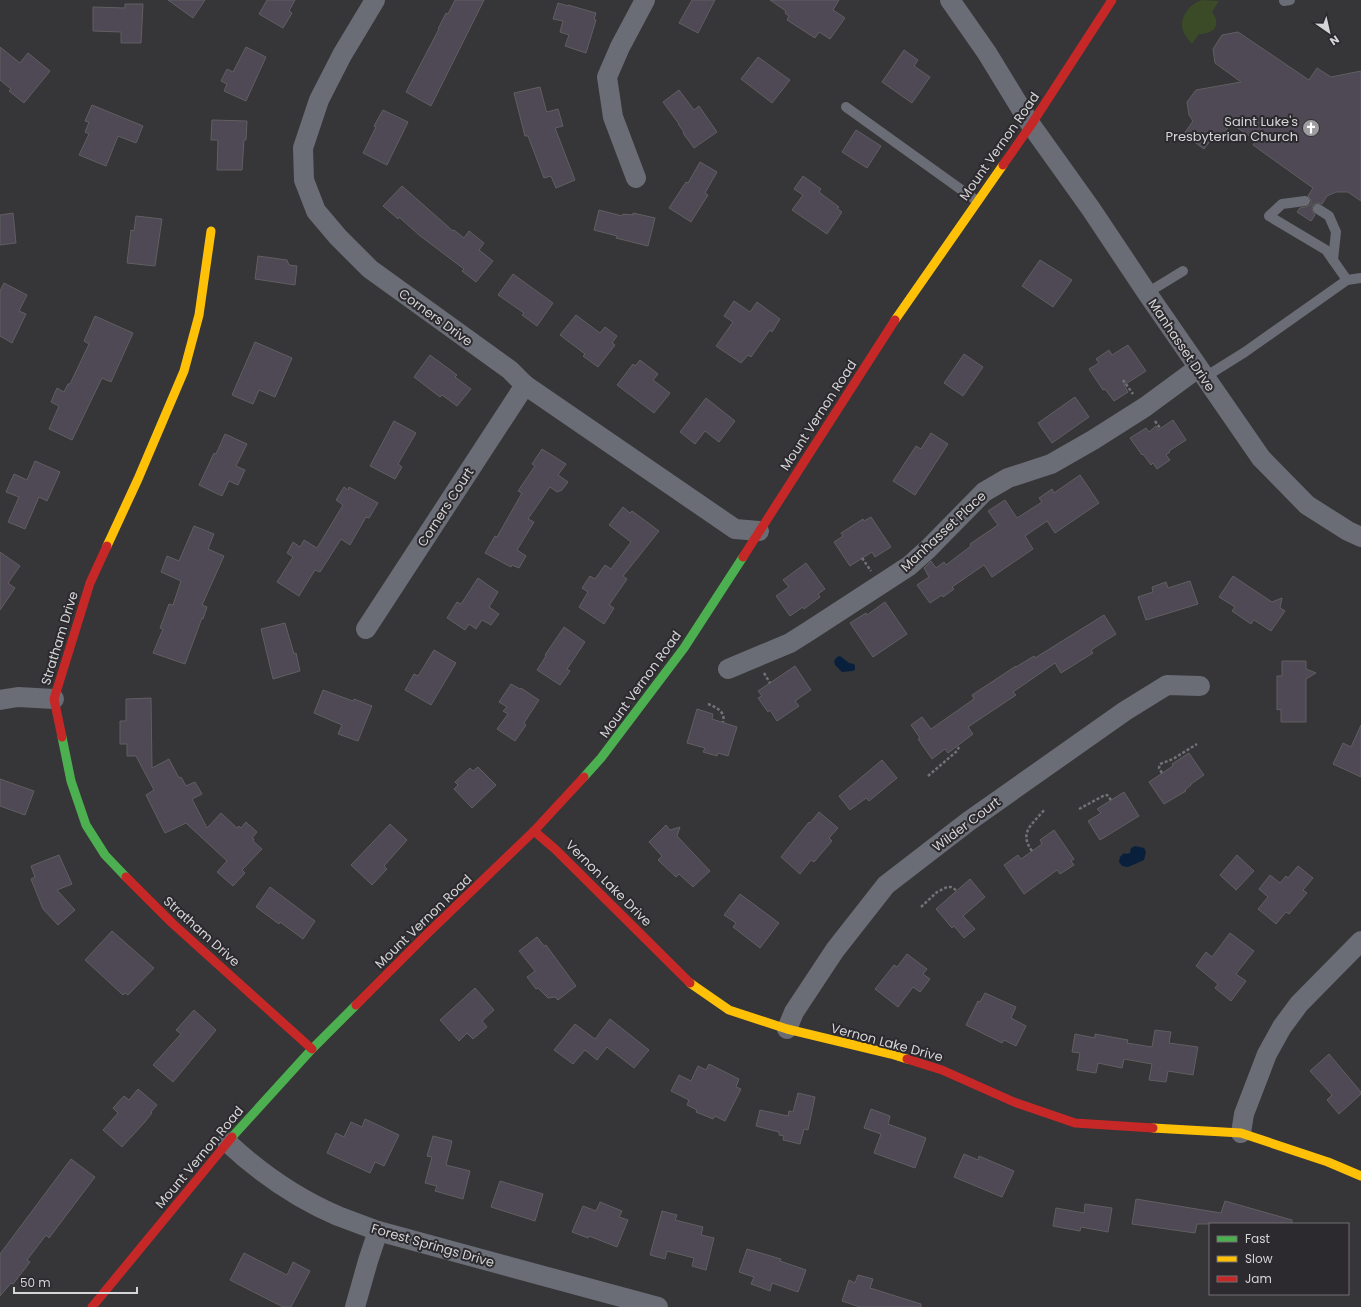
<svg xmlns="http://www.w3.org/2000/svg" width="1361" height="1307" font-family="Poppins,sans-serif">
<rect width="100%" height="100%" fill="#363537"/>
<path fill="#3b4b27" d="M1202,0L1219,1L1212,12C1222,25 1214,34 1199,34L1192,44C1188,39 1183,34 1182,27C1181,15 1191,3 1202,0Z"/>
<g fill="#09203c">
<polygon points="840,656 849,663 854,664 855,666 855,670 852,671 842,672 835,665 834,661 837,657"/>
<polygon points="1135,846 1144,848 1146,852 1144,860 1128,867 1122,866 1119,862 1120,857 1124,853 1126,854 1130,853 1131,848"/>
</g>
<g fill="#4f4855" stroke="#605f61">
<polygon points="168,0 205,0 193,18"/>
<polygon points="267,0 295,0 289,11 292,13 283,28 259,14"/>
<polygon points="455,0 484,0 431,106 406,92 439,29 438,29 446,13 448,14"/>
<polygon points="692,0 715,0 698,33 679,23"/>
<polygon points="770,0 839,0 833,10 845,18 830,39 819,32 815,38 787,20 789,16 785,13 786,11"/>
<polygon points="558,3 568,6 568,5 596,13 594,19 596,20 586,53 565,46 569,35 560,32 563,21 553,19"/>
<polygon points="125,4 143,4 141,43 121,43 121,32 93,31 93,7 125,8"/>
<polygon points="1238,32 1309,80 1317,68 1331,77 1361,71 1361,201 1348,192 1336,192 1327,196 1322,204 1318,203 1313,205 1312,209 1315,215 1311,221 1297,212 1300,208 1306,207 1311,204 1311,200 1308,196 1313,188 1253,145 1256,141 1231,123 1221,138 1215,134 1204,149 1184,134 1193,121 1189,115 1187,102 1196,90 1241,82 1215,63 1213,49 1222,35"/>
<polygon points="0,47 20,63 28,53 50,71 24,103 9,91 11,89 0,80"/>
<polygon points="246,47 266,57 246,101 224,91 227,84 221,81 227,69 233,72"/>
<polygon points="904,50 918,60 914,66 930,77 912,103 882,82"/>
<polygon points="758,57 790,80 772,103 741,79"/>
<polygon points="540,87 546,110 547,112 558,109 563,126 555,128 575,180 556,188 551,176 544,178 528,136 525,136 514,93"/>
<polygon points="679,90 694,110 699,106 717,132 694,148 683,133 684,132 678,124 679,124 663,102"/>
<polygon points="92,105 143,126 136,143 118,136 106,166 79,155 89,134 85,132 89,122 85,121"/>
<polygon points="383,110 408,122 387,165 363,153 376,127 374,126"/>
<polygon points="212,120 247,121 246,140 244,140 242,170 217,170 218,140 211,140"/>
<polygon points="856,130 881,146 867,168 842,152"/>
<polygon points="700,162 717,172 705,193 708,195 691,222 669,208 686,182 688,183"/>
<polygon points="803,176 821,189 819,192 839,207 837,208 842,212 827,234 792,210 803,195 794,189"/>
<polygon points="402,186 453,231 454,230 464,238 469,231 484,243 479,250 493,261 476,282 462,271 464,269 419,235 399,217 398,219 383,206"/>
<polygon points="599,210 622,216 623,214 633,215 633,213 655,218 648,246 616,238 617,236 594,230"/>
<polygon points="13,213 16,243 0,245 0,215"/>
<polygon points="136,216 162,219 155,266 127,263 131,230 134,231"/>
<polygon points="258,256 287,260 289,265 297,266 295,285 255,279"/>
<polygon points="1040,260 1072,280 1053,307 1022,286"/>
<polygon points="513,274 553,303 537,326 522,315 524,313 498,295"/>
<polygon points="4,283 27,295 19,311 26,314 12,343 0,336 0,291"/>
<polygon points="734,301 750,312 757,302 780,319 772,332 770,330 751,357 748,355 741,363 716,346 733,322 724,316"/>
<polygon points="576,315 600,333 605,327 617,336 612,343 615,345 598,367 583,356 585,354 560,335"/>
<polygon points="95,316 133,333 111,382 102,378 72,440 49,429 59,406 51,402 57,388 64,392 68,384 70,384 89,344 84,341"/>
<polygon points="255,342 292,358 275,397 259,390 253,404 232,395"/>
<polygon points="1128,345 1146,371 1124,385 1128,392 1114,401 1105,389 1103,390 1089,369 1099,363 1096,359 1109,350 1112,355"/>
<polygon points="964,354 983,367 963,396 944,383"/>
<polygon points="430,355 457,375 455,377 471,389 457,406 442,395 440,397 414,377"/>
<polygon points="640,360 658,374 653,380 670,393 654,413 617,385 633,364 635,366"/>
<polygon points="1075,397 1089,417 1052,443 1038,423"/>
<polygon points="706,398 735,421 719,442 705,431 695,444 680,432"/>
<polygon points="1173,420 1186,440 1169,451 1170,452 1166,455 1170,460 1157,469 1153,463 1151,465 1143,454 1142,455 1130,438 1146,428 1149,432 1156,426 1158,430"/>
<polygon points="394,421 416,433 398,464 402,467 395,479 370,466"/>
<polygon points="931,433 948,444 915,495 893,481 916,446 921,449"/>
<polygon points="225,434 247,444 236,466 245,470 238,485 229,481 222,496 199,485 214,453 216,454"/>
<polygon points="542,449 566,464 558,475 568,482 562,490 557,492 550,487 528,519 534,522 517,550 526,556 519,568 512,565 511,567 485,553 495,536 497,537 522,493 518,491 535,466 532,464"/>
<polygon points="35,461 60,472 47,501 39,497 25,529 8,522 19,497 6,492 14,474 27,480"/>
<polygon points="1080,475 1099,503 1055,533 1047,521 1025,536 1033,549 992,577 984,565 952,587 954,589 943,597 942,595 930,603 917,585 929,577 924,568 931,561 936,568 944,562 946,565 971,546 970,544 998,525 988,511 1005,500 1017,518 1042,502 1039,498 1052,489 1054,493"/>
<polygon points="344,487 348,490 349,487 378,503 369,518 366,517 350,545 341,539 320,572 315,570 299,596 277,582 293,557 287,553 293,542 300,547 304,540 317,548 343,505 336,500"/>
<polygon points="623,507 630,513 632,511 659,531 623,576 627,579 609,605 614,608 604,624 579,607 588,592 582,588 590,576 595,579 605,565 611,569 631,542 609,525"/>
<polygon points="871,517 891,547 875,557 872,552 850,566 834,542 843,536 841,533 863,519 864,521"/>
<polygon points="194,526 214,534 208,549 224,556 202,605 207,607 203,619 202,618 185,664 153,653 163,629 160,628 169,604 173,605 181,581 161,572 167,556 179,561"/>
<polygon points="0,552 20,566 8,583 15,588 0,610"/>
<polygon points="806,563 825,589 818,594 820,597 804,609 803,607 790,616 776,596 789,587 783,580"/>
<polygon points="1233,576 1272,602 1282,598 1280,608 1285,611 1271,631 1254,620 1251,624 1232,611 1235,607 1219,597"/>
<polygon points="478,578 498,592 489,607 499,614 491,625 482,620 476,629 469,624 465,630 447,618 457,602 461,604"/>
<polygon points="1190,581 1198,604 1146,620 1138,597 1153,592 1152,587 1166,582 1168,588"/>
<polygon points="885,602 907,634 873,657 850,623 866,613 867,615"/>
<polygon points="1104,615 1116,634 1091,650 1093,653 1061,673 1055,663 1013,692 1016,695 968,727 973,734 948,753 945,749 932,759 918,739 920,738 911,725 922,717 931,729 974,699 972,695 1016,666 1016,667 1034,656 1035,658"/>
<polygon points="285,623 294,654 296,653 300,671 273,679 261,629"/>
<polygon points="564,627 585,642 567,669 570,671 560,685 537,670 546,656 545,655"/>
<polygon points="434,650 456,663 431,705 405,690 414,674 418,676"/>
<polygon points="1282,661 1306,661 1306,669 1316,673 1306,679 1306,722 1281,722 1281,709 1277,710 1277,676 1282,676"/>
<polygon points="795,666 811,690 795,701 799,706 777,721 770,710 768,712 758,698 762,696 758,691"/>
<polygon points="511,684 520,689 521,688 539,700 524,723 526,725 515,741 497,729 508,714 503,711 507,707 499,702"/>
<polygon points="323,690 353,701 354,699 372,706 358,741 338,734 342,725 314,713"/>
<polygon points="151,698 152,768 169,759 179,778 181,777 186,786 195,782 202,794 192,799 207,828 221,813 237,828 239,826 241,828 246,822 257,832 252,838 254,839 253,841 262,849 242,870 245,873 233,886 217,872 227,861 186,823 165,833 146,795 154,790 136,756 127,756 127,744 120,744 120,721 126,721 126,699"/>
<polygon points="697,709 713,714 712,719 737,727 728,756 718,753 717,756 703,752 705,748 687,743"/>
<polygon points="1361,725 1361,777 1333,764 1343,743 1351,747"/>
<polygon points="1189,753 1204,775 1191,784 1191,785 1185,790 1186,791 1164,804 1149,782 1173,766 1172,764"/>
<polygon points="882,760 897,778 869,801 866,798 850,810 839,796"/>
<polygon points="478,767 496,785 472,808 454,789 458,785 455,782 470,768 473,771"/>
<polygon points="0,779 34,791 25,815 0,806"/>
<polygon points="1124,792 1139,816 1100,840 1088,821 1101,813 1097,809"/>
<polygon points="819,812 838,828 829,838 832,841 814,862 811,860 800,874 781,857 809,822 810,823"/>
<polygon points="390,824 407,840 384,866 387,869 372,885 351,865"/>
<polygon points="666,825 670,830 680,827 677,836 710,871 693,887 679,874 676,877 658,860 662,856 649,842"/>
<polygon points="1054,830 1074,859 1071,861 1074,865 1060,874 1057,870 1024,894 1004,865 1018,855 1021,859 1042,844 1040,840"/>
<polygon points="59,855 72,884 57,890 75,910 58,925 43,909 31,879 35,877 31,866"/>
<polygon points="1237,855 1254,871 1236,890 1220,875"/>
<polygon points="1298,866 1313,878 1303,890 1307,893 1289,914 1286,912 1276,924 1258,909 1268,897 1259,889 1270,875 1280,883 1286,876 1288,878"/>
<polygon points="970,879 985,897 963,916 975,929 964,938 954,926 952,928 936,909"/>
<polygon points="270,887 315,921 303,939 280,922 279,924 256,907"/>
<polygon points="740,894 779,923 760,948 733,927 736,923 724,915"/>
<polygon points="112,931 154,968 128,995 125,993 123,995 85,960"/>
<polygon points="1230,933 1254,951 1236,974 1246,981 1231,1001 1215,988 1218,984 1196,966 1206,952 1212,957"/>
<polygon points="537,937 544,946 546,945 576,986 558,1000 555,997 548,998 538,988 536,989 527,977 535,971 519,951"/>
<polygon points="907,954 927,969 923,974 930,979 920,992 913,987 898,1007 875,989 894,965 897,967"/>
<polygon points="475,988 494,1010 482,1021 487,1027 473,1039 467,1033 459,1041 440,1020"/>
<polygon points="985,993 1016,1007 1011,1018 1026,1026 1016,1046 1004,1040 1002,1043 966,1025 978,1001 980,1002"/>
<polygon points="194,1010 216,1030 173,1082 153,1065 181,1034 176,1030"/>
<polygon points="610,1019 649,1050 634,1068 607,1047 597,1060 585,1050 573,1064 554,1050 575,1024 595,1039"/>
<polygon points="1155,1030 1171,1032 1169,1043 1198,1047 1193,1075 1168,1071 1166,1082 1149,1080 1152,1064 1124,1059 1122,1068 1098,1063 1096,1073 1077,1070 1080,1053 1072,1052 1075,1034 1095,1038 1095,1034 1128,1040 1127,1043 1152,1047"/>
<polygon points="1329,1054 1361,1092 1361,1094 1339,1114 1327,1100 1332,1095 1310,1071"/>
<polygon points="709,1064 739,1079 736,1087 741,1089 725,1121 715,1116 713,1119 696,1112 697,1110 687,1105 689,1100 671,1091 679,1075 691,1081 698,1066 706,1070"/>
<polygon points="138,1089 157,1105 151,1112 152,1113 144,1123 122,1147 103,1130 118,1113 113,1108 124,1096 129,1100"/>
<polygon points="798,1093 815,1097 808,1130 804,1129 800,1144 783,1140 784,1136 779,1135 779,1132 756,1126 760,1110 788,1116 789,1111 793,1112"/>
<polygon points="871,1109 890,1116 888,1124 926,1138 915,1168 874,1153 881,1134 864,1128"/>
<polygon points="365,1119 399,1135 384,1166 375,1162 370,1173 327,1153 336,1133 344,1137 351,1122 362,1127"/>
<polygon points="433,1136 452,1141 446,1165 470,1171 463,1199 435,1191 437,1186 425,1183 432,1157 427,1156"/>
<polygon points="964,1154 978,1160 979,1156 1014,1171 1002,1197 954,1177"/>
<polygon points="71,1159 95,1177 49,1238 46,1235 27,1260 30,1262 13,1284 11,1283 0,1296 0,1254"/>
<polygon points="500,1181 543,1194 535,1221 491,1207"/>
<polygon points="1136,1199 1221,1213 1225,1201 1292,1220 1292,1224 1197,1224 1195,1233 1132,1224"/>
<polygon points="600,1202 622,1211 619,1217 628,1220 617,1247 589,1236 588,1238 572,1232 583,1206 596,1211"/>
<polygon points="1085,1204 1112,1208 1108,1232 1081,1227 1080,1231 1053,1226 1056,1208 1084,1213"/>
<polygon points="662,1211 677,1215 675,1220 703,1227 701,1235 714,1238 706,1270 692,1266 694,1258 667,1251 665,1259 650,1255"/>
<polygon points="747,1249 781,1259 780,1261 806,1270 798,1292 772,1283 770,1291 751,1284 754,1277 739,1272"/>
<polygon points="244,1253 287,1275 293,1262 310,1271 291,1307 283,1307 230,1280"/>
<polygon points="858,1275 873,1279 870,1288 921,1304 921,1307 860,1307 842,1301 849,1280 855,1283"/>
</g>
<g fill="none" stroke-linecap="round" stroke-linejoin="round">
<g stroke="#707278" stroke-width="2.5" stroke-dasharray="3 2" stroke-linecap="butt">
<polyline points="1123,380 1133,394"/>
<polyline points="1155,421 1160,428"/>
<polyline points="862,558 871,571"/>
<polyline points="764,673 770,683"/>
<path d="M708,704C716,707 726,712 723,722"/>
<polyline points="1162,773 1159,768 1160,764 1173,759 1197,744"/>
<polyline points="928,776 957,751 959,747"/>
<polyline points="1079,809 1103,796 1107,795 1111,800"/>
<path d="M1032,851C1018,832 1033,824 1045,809"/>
<polyline points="921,907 937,892 947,887 951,887 956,890"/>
</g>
<g stroke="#6a6d76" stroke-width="10">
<polyline points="1284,1 1290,0"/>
<polyline points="846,107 977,201"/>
<polyline points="1305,201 1282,204 1269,216 1326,250 1347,280"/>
<polyline points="1318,209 1329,216 1336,232 1333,260"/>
<polyline points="1147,293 1183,271"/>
<polyline points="1205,377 1245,352 1347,280 1361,278"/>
</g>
<g stroke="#6a6d76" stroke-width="20">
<polyline points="375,0 342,55 319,100 303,148 304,180 316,211 338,237 370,269 510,370 525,385 735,529 759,531"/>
<polyline points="950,0 987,53 1031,125 1091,209 1147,293 1261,458 1307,505 1348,531 1361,537"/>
<polyline points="636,178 613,117 607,77 620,47 645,0"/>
<polyline points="366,629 525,385"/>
<polyline points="728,669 790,643 809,631 909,566 928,549 984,492 1008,478 1051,464 1093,440 1145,407 1198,368"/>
<polyline points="0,700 18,697 54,699"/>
<polyline points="787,1029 794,1012 835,950 886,885 969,821 1125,711 1167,685 1200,686"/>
<polyline points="1241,1133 1244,1114 1267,1054 1282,1027 1299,1004 1361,941"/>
<path d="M227,1142C259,1172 298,1199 338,1216C351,1221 365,1226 378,1231L658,1307"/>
<polyline points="355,1307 368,1261 378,1231"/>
</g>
<g stroke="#4caf50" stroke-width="9">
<polyline points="62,737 71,781 86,825 105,855 126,877"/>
<polyline points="584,777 601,758 684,648 743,557"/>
<polyline points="232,1137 312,1049 356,1005"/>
</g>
<g stroke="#ffc107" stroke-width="9">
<polyline points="895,320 1003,165"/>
<polyline points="107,546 138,479 184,371 199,315 211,231"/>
<polyline points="690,983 729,1010 787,1029 891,1054 907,1059"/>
<polyline points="1153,1128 1241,1133 1328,1162 1361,1176"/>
</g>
<g stroke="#c62828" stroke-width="9">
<polyline points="1003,165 1031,125 1112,0"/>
<polyline points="743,557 895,320"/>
<polyline points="62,737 54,699 90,583 107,546"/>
<polyline points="534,831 555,849 690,983"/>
<polyline points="126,877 172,923 312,1049"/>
<polyline points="356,1005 428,933 534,831 584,777"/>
<polyline points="907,1059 942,1070 1014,1102 1075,1123 1153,1128"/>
<polyline points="92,1307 232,1137"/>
</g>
</g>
<defs>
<g id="church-disc" transform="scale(0.9)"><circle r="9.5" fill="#9d9c9e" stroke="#2c2a2e"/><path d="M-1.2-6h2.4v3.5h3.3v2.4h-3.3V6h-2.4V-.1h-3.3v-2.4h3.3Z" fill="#fff"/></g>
</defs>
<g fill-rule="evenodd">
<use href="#church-disc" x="1311" y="128"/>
</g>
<g text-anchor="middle" stroke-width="4" stroke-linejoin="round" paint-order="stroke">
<g font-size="13" fill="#d5d4d6" stroke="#2c2a2e" text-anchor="end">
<text x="1298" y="126">Saint Luke's<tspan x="1298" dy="15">Presbyterian Church</tspan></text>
</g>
<g font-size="13" fill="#d5d4d6" stroke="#2c2a2e">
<text transform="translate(999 146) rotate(-55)" y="5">Mount Vernon Road</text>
<text transform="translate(436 317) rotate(36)" y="5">Corners Drive</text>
<text transform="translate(1182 345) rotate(56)" y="5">Manhasset Drive</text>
<text transform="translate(818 415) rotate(-57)" y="5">Mount Vernon Road</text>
<text transform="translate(445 507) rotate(-57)" y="5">Corners Court</text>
<text transform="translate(943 531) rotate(-43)" y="5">Manhasset Place</text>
<text transform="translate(59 638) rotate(-73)" y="5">Stratham Drive</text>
<text transform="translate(640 684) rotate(-54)" y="5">Mount Vernon Road</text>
<text transform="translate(966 824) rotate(-37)" y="5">Wilder Court</text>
<text transform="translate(609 883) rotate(45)" y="5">Vernon Lake Drive</text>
<text transform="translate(423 921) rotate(-44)" y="5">Mount Vernon Road</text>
<text transform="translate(202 931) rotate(42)" y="5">Stratham Drive</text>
<text transform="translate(887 1042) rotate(15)" y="5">Vernon Lake Drive</text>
<text transform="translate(199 1157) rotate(-50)" y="5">Mount Vernon Road</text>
<text transform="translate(433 1245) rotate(16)" y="5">Forest Springs Drive</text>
</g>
</g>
<rect x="1209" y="1223" width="140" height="72" fill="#2c2a2e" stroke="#706e71"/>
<rect x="1217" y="1236" width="20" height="6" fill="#4caf50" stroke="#706e71"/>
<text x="1245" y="1243" font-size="12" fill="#d5d4d6">Fast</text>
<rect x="1217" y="1256" width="20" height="6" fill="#ffc107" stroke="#706e71"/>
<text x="1245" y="1263" font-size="12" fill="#d5d4d6">Slow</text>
<rect x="1217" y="1276" width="20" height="6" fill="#c62828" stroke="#706e71"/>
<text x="1245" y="1283" font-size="12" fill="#d5d4d6">Jam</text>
<g transform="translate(1329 32) rotate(146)" stroke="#2c2a2e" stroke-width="3" paint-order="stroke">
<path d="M0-3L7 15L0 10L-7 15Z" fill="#d5d4d6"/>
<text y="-6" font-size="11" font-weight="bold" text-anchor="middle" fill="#d5d4d6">N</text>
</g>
<path d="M14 1287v6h123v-6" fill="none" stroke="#d5d4d6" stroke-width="2"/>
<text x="20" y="1287" font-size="12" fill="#d5d4d6" stroke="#2c2a2e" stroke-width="3" paint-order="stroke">50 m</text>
</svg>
